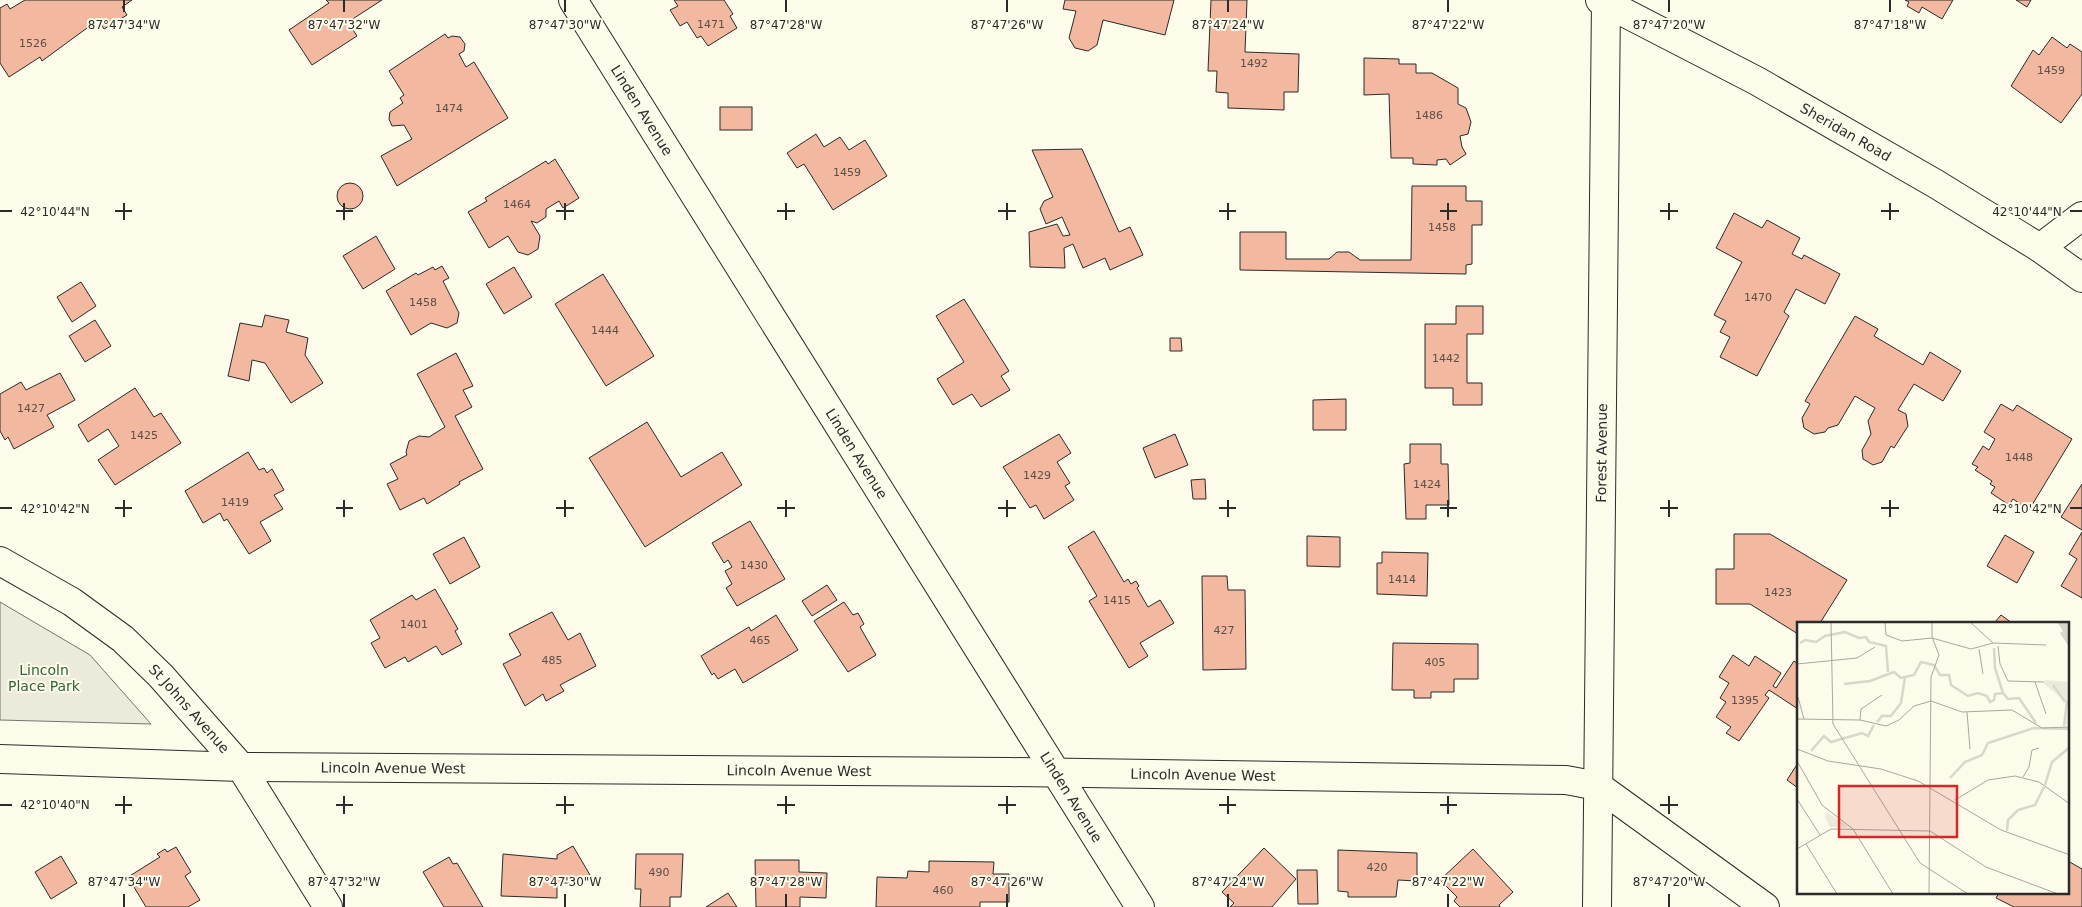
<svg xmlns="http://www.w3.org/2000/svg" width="2082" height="907" font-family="'DejaVu Sans',sans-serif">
<rect width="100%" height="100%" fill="#fdfbea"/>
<polygon fill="#ecebdb" stroke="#74746e" points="0,602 90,655 151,724 0,720"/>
<g fill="#f2b8a0" stroke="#2b2b2b">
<polygon points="25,0 132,0 122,7 127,15 104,29 98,20 42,61 40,57 9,77 0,63 0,8 7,4 10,9"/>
<polygon points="326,0 382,0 348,22 357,36 312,65 289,30 329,3"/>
<polygon points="674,0 724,0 733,14 730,16 737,28 708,46 701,36 697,38 687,22 680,26 670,10 678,6"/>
<polygon points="1065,0 1174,0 1165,35 1103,20 1097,45 1088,51 1075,48 1069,38 1076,11 1063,9"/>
<polygon points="1211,0 1247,0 1245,52 1299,54 1298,92 1284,92 1284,110 1228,108 1228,93 1216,92 1217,71 1208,71"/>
<polygon points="1905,0 1953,0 1942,19 1922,7 1919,13 1907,6 1909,2"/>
<polygon points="2016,0 2031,0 2027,7"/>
<polygon points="445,34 448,38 452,36 460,37 465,44 464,51 459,54 466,67 474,62 508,118 397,186 381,156 412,139 404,125 392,126 389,119 390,112 403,103 400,98 404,95 389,71"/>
<polygon points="2052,37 2067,48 2070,44 2082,52 2082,94 2061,123 2011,86 2033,50 2039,55"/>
<polygon points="1364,58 1399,59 1399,64 1416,64 1416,73 1432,73 1458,88 1458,104 1466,108 1471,122 1468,134 1460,136 1462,147 1466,154 1450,165 1446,159 1437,160 1437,165 1413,164 1413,158 1391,158 1389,94 1364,95"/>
<rect x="720" y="107" width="32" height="23"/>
<polygon points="816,134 824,147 840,137 849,150 865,140 887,176 833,210 804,164 797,168 787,153"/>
<polygon points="1082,149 1119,232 1130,227 1143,255 1110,270 1105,258 1083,268 1073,244 1064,248 1065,268 1030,267 1029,232 1057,224 1063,236 1070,235 1062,217 1046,224 1040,209 1044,201 1053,197 1032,150"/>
<polygon points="555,159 579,198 563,208 559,201 546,209 546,217 537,223 531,221 540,236 538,249 528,255 518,252 508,236 489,248 468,212 487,201 485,198 546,161 548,164"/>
<circle cx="350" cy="196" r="13"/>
<polygon points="1412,186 1466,186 1466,201 1482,201 1482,225 1472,225 1472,264 1466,265 1466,274 1240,270 1240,232 1286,232 1286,259 1329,259 1337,252 1349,252 1360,260 1411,260"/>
<polygon points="1734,213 1762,228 1767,220 1800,238 1792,254 1802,259 1804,255 1840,274 1825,304 1796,289 1784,312 1789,316 1757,376 1720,357 1730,337 1720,332 1726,321 1714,315 1742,262 1716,248"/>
<polygon points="376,236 395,269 363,289 343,256"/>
<polygon points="442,266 449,278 443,281 459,313 457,323 447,328 431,323 411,335 386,291 416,273 418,275 433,267 435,270"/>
<polygon points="514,267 532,297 504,314 486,284"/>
<polygon points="603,274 654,356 606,386 555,304"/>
<polygon points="81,282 96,306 72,322 57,297"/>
<polygon points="964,299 1009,371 1001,376 1010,390 981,407 972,394 953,405 937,379 964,362 936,316"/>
<polygon points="1456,306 1483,306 1483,334 1467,334 1467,383 1482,383 1482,405 1453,405 1453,388 1425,388 1425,324 1456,324"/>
<polygon points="265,315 289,320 286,332 308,338 305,355 323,383 291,403 265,363 252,360 249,381 228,376 240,323 262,327"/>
<polygon points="1855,316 1878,329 1874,336 1923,365 1930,352 1961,371 1943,401 1914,384 1898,410 1906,414 1908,426 1894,448 1891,446 1882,462 1873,465 1863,459 1862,450 1871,434 1868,421 1875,408 1855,396 1838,425 1828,428 1825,432 1814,434 1804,428 1802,418 1810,404 1805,401"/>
<polygon points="95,320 111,346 85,362 69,336"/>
<polygon points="1170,338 1181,338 1182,351 1170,351"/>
<polygon points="456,353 473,386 463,390 472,407 455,416 483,469 459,482 460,484 427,504 424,498 400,510 387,484 398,479 390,464 407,455 406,452 409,441 419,436 429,437 445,427 417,374"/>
<polygon points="60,373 75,400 47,415 54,427 14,449 8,437 5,440 0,431 0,394 21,382 26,390"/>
<polygon points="135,388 154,417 161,413 181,443 115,485 98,460 119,446 108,429 88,442 78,425"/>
<polygon points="1346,399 1346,430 1313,430 1313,400"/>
<polygon points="2001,404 2013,411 2017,405 2072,439 2029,510 2013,499 2009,505 1991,493 1995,487 1990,484 1992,481 1975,470 1978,467 1972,464 1983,446 1989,450 1995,439 1984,432"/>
<polygon points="647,422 681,477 722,452 742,485 645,547 589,458"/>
<polygon points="1059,434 1071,453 1057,462 1070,483 1065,486 1074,500 1044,519 1036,505 1030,508 1003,467"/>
<polygon points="1175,434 1188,465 1155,478 1143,448"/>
<polygon points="1410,444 1441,444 1441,464 1448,464 1449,505 1426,505 1426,519 1406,519 1404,464 1410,463"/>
<polygon points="248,452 259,470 264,468 267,473 272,469 284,490 274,495 283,509 260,522 271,541 249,554 227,519 224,521 220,513 203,523 185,491"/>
<polygon points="1205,479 1206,499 1193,499 1191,480"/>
<polygon points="2082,484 2082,530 2061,517"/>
<polygon points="750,521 785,579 737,606 726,588 732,584 725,571 732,567 728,560 724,563 712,543"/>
<polygon points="1094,531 1124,582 1128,579 1131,584 1136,581 1139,586 1137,588 1148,607 1160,600 1174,623 1140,643 1148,656 1129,668 1089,601 1097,596 1068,547"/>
<polygon points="2082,532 2082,598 2061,586 2077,559 2069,554"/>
<polygon points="1734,534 1770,534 1847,580 1820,623 1798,623 1798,634 1750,604 1716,604 1716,569 1734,569"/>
<polygon points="2005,535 2034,552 2017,583 1987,566"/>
<polygon points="1307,536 1340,537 1340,567 1307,566"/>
<polygon points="464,537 480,567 450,584 433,554"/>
<polygon points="1382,552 1428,553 1427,596 1377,594 1377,563 1382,563"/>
<polygon points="1202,576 1227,576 1228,590 1245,590 1246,669 1203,670"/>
<polygon points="827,585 837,600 812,616 802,601"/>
<polygon points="435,589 458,629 455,631 462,644 442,655 436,646 408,662 405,657 385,668 371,643 380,638 370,620 412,595 416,600"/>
<polygon points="844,602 853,615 858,613 864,624 860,627 876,655 848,672 814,621"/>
<polygon points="552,612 568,640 580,633 596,666 560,685 564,691 546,701 543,694 525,706 503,664 521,655 509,634"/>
<polygon points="776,615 798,650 743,683 735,669 718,679 714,673 712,675 701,656 749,627 751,631"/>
<polygon points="2001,615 2012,623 1994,623"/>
<polygon points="1393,643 1478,644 1478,679 1454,679 1454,692 1431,692 1431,698 1414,698 1414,690 1392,690"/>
<polygon points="1733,655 1749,666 1755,656 1781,673 1773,686 1776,688 1794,661 1798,664 1798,709 1769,690 1765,695 1769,698 1739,741 1726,733 1731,727 1716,717 1726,702 1720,698 1729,683 1719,677"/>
<polygon points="1798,763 1798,788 1787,780"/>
<polygon points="573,846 590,875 577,883 557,883 557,898 501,896 503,854 557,859 557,855"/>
<polygon points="176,847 191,872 185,876 200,900 188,907 146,907 128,877 160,857 157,854 165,849 167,852"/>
<polygon points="1264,848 1296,879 1272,907 1230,907 1234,903 1222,892"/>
<polygon points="1473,849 1513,892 1499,905 1500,907 1460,907 1454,901 1457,897 1440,880"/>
<polygon points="1338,850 1417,853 1417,881 1398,880 1396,897 1348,897 1348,892 1338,891"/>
<polygon points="636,854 683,854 681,897 670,897 670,907 640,907 641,889 635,889"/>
<polygon points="61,856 77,883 51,899 35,872"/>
<polygon points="449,857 453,864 457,863 483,907 444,907 423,872"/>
<polygon points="755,860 799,860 799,872 827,873 826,898 800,897 800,907 756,907"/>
<polygon points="929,861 994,862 993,874 1009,874 1009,902 980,902 980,907 876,907 877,877 907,878 908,871 929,872"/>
<polygon points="2068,861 2082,869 2082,907 2014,907 1996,898 1999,893 2068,893"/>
<polygon points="1297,870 1317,870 1318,904 1298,904"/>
<polygon points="728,893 737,907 706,907"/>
</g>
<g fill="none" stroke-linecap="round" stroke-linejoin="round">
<g stroke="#2b2b2b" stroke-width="30">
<g id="minor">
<path id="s1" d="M573,0L1140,907"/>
<polyline points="2040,248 2082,216"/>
<path id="s2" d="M241,767L1009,772L1566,780L1598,786L1765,907"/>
<path id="s3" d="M1597,907L1606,0"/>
</g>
</g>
<g stroke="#2b2b2b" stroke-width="30">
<g id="tertiary">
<path id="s4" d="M1600,0L1757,81L1936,184L2040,248L2082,278"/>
<path id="s5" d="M0,561L72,602L123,639L161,676L241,767L328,907"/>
<polyline points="0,759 241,767"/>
</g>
</g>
<use href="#minor" stroke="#fdfbea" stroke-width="28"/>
<use href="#tertiary" stroke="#fdfbea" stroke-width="28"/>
</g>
<path fill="none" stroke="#2b2b2b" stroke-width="2" d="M124,0V12M344,0V12M565,0V12M786,0V12M1007,0V12M1228,0V12M1448,0V12M1669,0V12M1890,0V12M124,203V220M344,203V220M565,203V220M786,203V220M1007,203V220M1228,203V220M1448,203V220M1669,203V220M1890,203V220M0,211H12M115,211H132M336,211H353M556,211H574M777,211H795M998,211H1016M1219,211H1236M1440,211H1457M1660,211H1678M1881,211H1899M2070,211H2082M124,500V517M344,500V517M565,500V517M786,500V517M1007,500V517M1228,500V517M1448,500V517M1669,500V517M1890,500V517M0,508H12M115,508H132M336,508H353M556,508H574M777,508H795M998,508H1016M1219,508H1236M1440,508H1457M1660,508H1678M1881,508H1899M2070,508H2082M124,796V814M344,796V814M565,796V814M786,796V814M1007,796V814M1228,796V814M1448,796V814M1669,796V814M0,805H12M115,805H132M336,805H353M556,805H574M777,805H795M998,805H1016M1219,805H1236M1440,805H1457M1660,805H1678M124,894V907M344,894V907M565,894V907M786,894V907M1007,894V907M1228,894V907M1448,894V907M1669,894V907"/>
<g text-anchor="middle" stroke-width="4" stroke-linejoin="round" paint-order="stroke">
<g font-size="11" fill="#5d4e48">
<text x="711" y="28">1471</text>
<text x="33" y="47">1526</text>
<text x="1254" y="67">1492</text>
<text x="2051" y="74">1459</text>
<text x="449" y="112">1474</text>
<text x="1429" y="119">1486</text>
<text x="847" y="176">1459</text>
<text x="517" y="208">1464</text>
<text x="1442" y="231">1458</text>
<text x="1758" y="301">1470</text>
<text x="423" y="306">1458</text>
<text x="605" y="334">1444</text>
<text x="1446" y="362">1442</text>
<text x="31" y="412">1427</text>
<text x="144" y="439">1425</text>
<text x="2019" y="461">1448</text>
<text x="1037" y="479">1429</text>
<text x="1427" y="488">1424</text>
<text x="235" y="506">1419</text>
<text x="754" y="569">1430</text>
<text x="1402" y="583">1414</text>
<text x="1778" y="596">1423</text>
<text x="1117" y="604">1415</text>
<text x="414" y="628">1401</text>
<text x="1224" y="634">427</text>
<text x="760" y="644">465</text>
<text x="552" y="664">485</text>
<text x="1435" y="666">405</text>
<text x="1745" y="704">1395</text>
<text x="1377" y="871">420</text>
<text x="659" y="876">490</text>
<text x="943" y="894">460</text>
</g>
<g font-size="14" fill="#2b2b2b" stroke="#fdfbea">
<text dy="5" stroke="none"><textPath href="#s1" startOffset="130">Linden Avenue</textPath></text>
<text dy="5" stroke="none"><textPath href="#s4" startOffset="279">Sheridan Road</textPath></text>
<text dy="5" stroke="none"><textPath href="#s1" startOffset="535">Linden Avenue</textPath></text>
<text dy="5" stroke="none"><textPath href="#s3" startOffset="454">Forest Avenue</textPath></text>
<text dy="5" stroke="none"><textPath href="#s5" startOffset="242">St Johns Avenue</textPath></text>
<text dy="5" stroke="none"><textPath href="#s2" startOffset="152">Lincoln Avenue West</textPath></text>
<text dy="5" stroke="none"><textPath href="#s2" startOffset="558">Lincoln Avenue West</textPath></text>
<text dy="5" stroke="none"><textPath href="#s2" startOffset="962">Lincoln Avenue West</textPath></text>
<text dy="5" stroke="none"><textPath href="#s1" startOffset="940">Linden Avenue</textPath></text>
</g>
<g font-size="14" fill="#34623c" stroke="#fdfbea">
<text x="44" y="675">Lincoln<tspan x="44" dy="16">Place Park</tspan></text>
</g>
</g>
<g transform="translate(1797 622)">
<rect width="272" height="272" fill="#fdfbea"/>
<path d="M248,58L272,60V103H269L272,82L247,62ZM30,190L47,201L51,205H33L28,196Z" fill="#ecebdb"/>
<path d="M260,0H272V25L263,11L266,9Z" fill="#d8d7c9"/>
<path fill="none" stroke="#d8d7c9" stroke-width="2.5" d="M3,21L8,18L19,20L28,14L48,10L62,16L69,15L72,20L89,24L91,50M197,26L198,46L206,71M47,62L73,59L97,50L104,56L117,53L124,40L137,43L143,53H152L154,63L171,74L181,71L190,74L193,80L197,78L198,72L206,71L211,77L222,76L239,101M256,63L268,80M80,100L85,94H94L104,81L108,55M267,104L270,80L273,79M14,129L27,114L34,120L65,111L71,114L77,103M153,156L168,140L185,133L191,121L237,106L273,107M248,163L255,140L273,125M210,209L211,198L221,188L238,183L247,165"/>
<path fill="none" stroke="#a9a89e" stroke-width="1" d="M34,0L36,102L123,241L171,272M88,0L89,13L105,19L135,16L174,27L196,21L249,23M173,0L196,21M201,24L203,42L211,59L247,60M182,27L186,52M0,42L60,36L78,25M238,60L249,92M1,75L7,97M170,90L173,127M0,97L63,98L89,104L102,98L117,84L134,79L165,90L215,88L245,106L273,105M63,98L64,87L85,73M0,127L31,139L84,147L121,159L204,208L273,233M0,139L25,183L56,207L96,272M226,155L232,145L235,128L242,126M0,177L23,213M158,178L191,158L218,154L242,160L273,182M9,222L40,272M0,227L34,207L133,209L189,245L261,272M132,272L134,55L142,33L135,15V0"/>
<path fill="#d62828" fill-opacity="0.15" stroke="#d62828" stroke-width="2.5" d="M42,164H160V215H42Z"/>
<rect width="272" height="272" fill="none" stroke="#2b2b2b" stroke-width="2.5"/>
</g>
<g font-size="12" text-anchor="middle" fill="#2b2b2b" stroke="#fdfbea" stroke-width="4" stroke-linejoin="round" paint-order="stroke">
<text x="124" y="29">87°47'34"W</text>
<text x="344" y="29">87°47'32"W</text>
<text x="565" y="29">87°47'30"W</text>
<text x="786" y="29">87°47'28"W</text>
<text x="1007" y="29">87°47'26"W</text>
<text x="1228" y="29">87°47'24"W</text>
<text x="1448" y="29">87°47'22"W</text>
<text x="1669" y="29">87°47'20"W</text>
<text x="1890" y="29">87°47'18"W</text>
<text x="55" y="216">42°10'44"N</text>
<text x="2027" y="216">42°10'44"N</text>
<text x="55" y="513">42°10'42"N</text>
<text x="2027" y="513">42°10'42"N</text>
<text x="55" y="809">42°10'40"N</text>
<text x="124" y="886">87°47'34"W</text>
<text x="344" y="886">87°47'32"W</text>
<text x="565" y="886">87°47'30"W</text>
<text x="786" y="886">87°47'28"W</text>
<text x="1007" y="886">87°47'26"W</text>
<text x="1228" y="886">87°47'24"W</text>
<text x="1448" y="886">87°47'22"W</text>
<text x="1669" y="886">87°47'20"W</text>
</g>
</svg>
